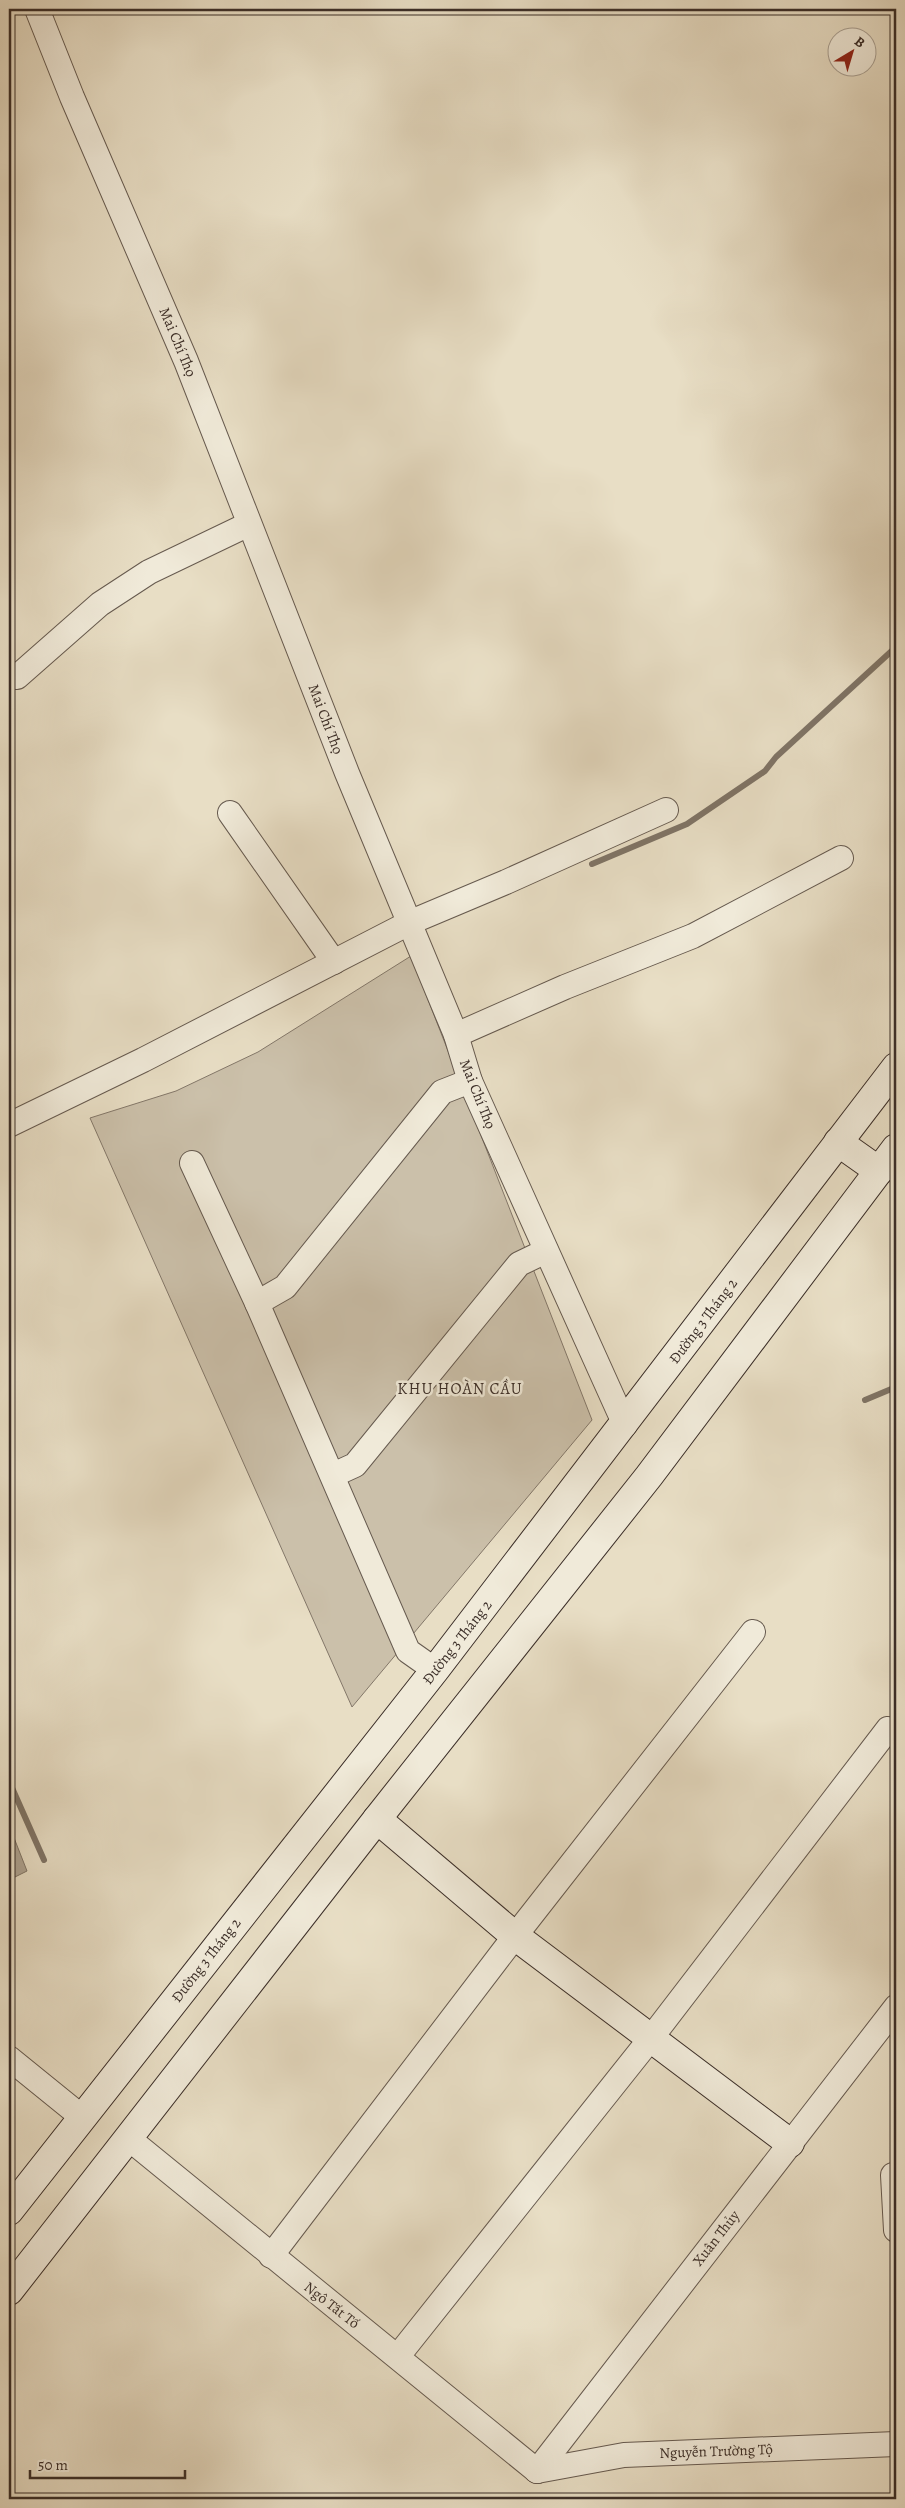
<svg xmlns="http://www.w3.org/2000/svg" width="905" height="2508" font-family="Alegreya,serif">
<rect width="100%" height="100%" fill="#e8dec5"/>
<filter id="stains"><feTurbulence type="fractalNoise" baseFrequency=".004" numOctaves="4"/><feColorMatrix values="0 0 0 0 .2 0 0 0 0 .09 0 0 0 0 .02 0 0 0 .5 -.17"/></filter>
<radialGradient id="worn" r=".72"><stop offset=".6" stop-color="#630" stop-opacity="0"/><stop offset="1" stop-color="#630" stop-opacity=".3"/></radialGradient>
<polygon fill="#cbc0aa" stroke="#837769" points="411,956 592,1420 352,1707 90,1118 176,1091 258,1052"/>
<polygon fill="#ada290" stroke="#7f7466" points="9,1825 27,1871 9,1880"/>
<g fill="none" stroke-linecap="round" stroke-linejoin="round">
<g stroke="#7f7466" stroke-width="6">
<polyline points="592,864 687,824 765,771 776,757 896,647"/>
<polyline points="865,1400 896,1387"/>
<polyline points="9,1781 44,1860"/>
<polyline points="9,2111 12,2110"/>
</g>
<g stroke="#665a4f" stroke-width="26">
<g id="street">
<polyline points="37,9 72,97 186,361 347,773 456,1035 470,1081 625,1425"/>
<polyline points="17,677 100,604 149,572 249,524"/>
<polyline points="230,813 334,962"/>
<polyline points="456,1035 565,987 693,936 841,858"/>
<polyline points="9,1125 143,1060 411,922 506,882 666,810"/>
<polyline points="192,1163 257,1303 408,1651 435,1670"/>
<polyline points="257,1303 285,1287 442,1092 470,1081"/>
<polyline points="333,1475 355,1465 519,1264 546,1251"/>
<polyline points="9,2058 83,2118"/>
<polyline points="128,2138 537,2471"/>
<polyline points="893,2175 896,2230"/>
<polyline points="271,2256 515,1936 753,1632"/>
<polyline points="398,2356 651,2038 888,1729"/>
<polyline points="537,2471 896,2007"/>
<polyline points="537,2471 624,2455 896,2444"/>
</g>
</g>
<g stroke="#3b2e28" stroke-width="30">
<g id="secondary">
<polyline points="838,1142 879,1171"/>
<polyline points="377,1819 515,1936 790,2143"/>
<polyline points="9,2211 435,1670 896,1067"/>
<polyline points="9,2291 377,1819 649,1476 896,1148"/>
</g>
</g>
<use href="#street" stroke="#f0ead9" stroke-width="24"/>
<use href="#secondary" stroke="#f0ead9" stroke-width="28"/>
</g>
<g text-anchor="middle" stroke-width="5" stroke-linejoin="round" paint-order="stroke">
<g font-size="15" fill="#3b2e28" stroke="#f0ead9">
<text transform="translate(178 342) rotate(67)" y="5">Mai Chí Thọ</text>
<text transform="translate(326 719) rotate(69)" y="5">Mai Chí Thọ</text>
<text transform="translate(478 1094) rotate(68)" y="5">Mai Chí Thọ</text>
<text transform="translate(703 1321) rotate(-53)" y="5">Đường 3 Tháng 2</text>
<text transform="translate(457 1642) rotate(-52)" y="5">Đường 3 Tháng 2</text>
<text transform="translate(206 1960) rotate(-52)" y="5">Đường 3 Tháng 2</text>
<text transform="translate(716 2238) rotate(-52)" y="5">Xuân Thủy</text>
<text transform="translate(332 2305) rotate(38)" y="5">Ngô Tất Tố</text>
<text transform="translate(716 2451) rotate(-2)" y="5">Nguyễn Trường Tộ</text>
</g>
<g font-size="16" letter-spacing="1" fill="#3b2e28" stroke="#f0ead9">
<text x="460" y="1394">KHU HOÀN CẦU</text>
</g>
</g>
<rect width="905" height="2508" fill="none" stroke="#e8dec5" stroke-width="30"/>
<rect x="10" y="10" width="885" height="2488" fill="none" stroke="#3b2e28" stroke-width="2.5"/>
<rect x="15" y="15" width="875" height="2478" fill="none" stroke="#3b2e28"/>
<g transform="translate(852 52) rotate(38)"><circle r="24" fill="#f0ead9" stroke="#a89f92"/>
<path d="M0-4L9 19L0 12L-9 19Z" fill="#8f2418"/>
<text y="-8" font-size="14" font-weight="bold" text-anchor="middle" fill="#3b2e28">B</text>
</g>
<path d="M30 2470v8h155v-8" fill="none" stroke="#3b2e28" stroke-width="2.5"/>
<text x="38" y="2470" font-size="15" fill="#3b2e28" stroke="#f0ead9" stroke-width="4" paint-order="stroke">50 m</text>
<rect width="100%" height="100%" filter="url(#stains)"/>
<rect width="100%" height="100%" fill="url(#worn)"/>
</svg>
